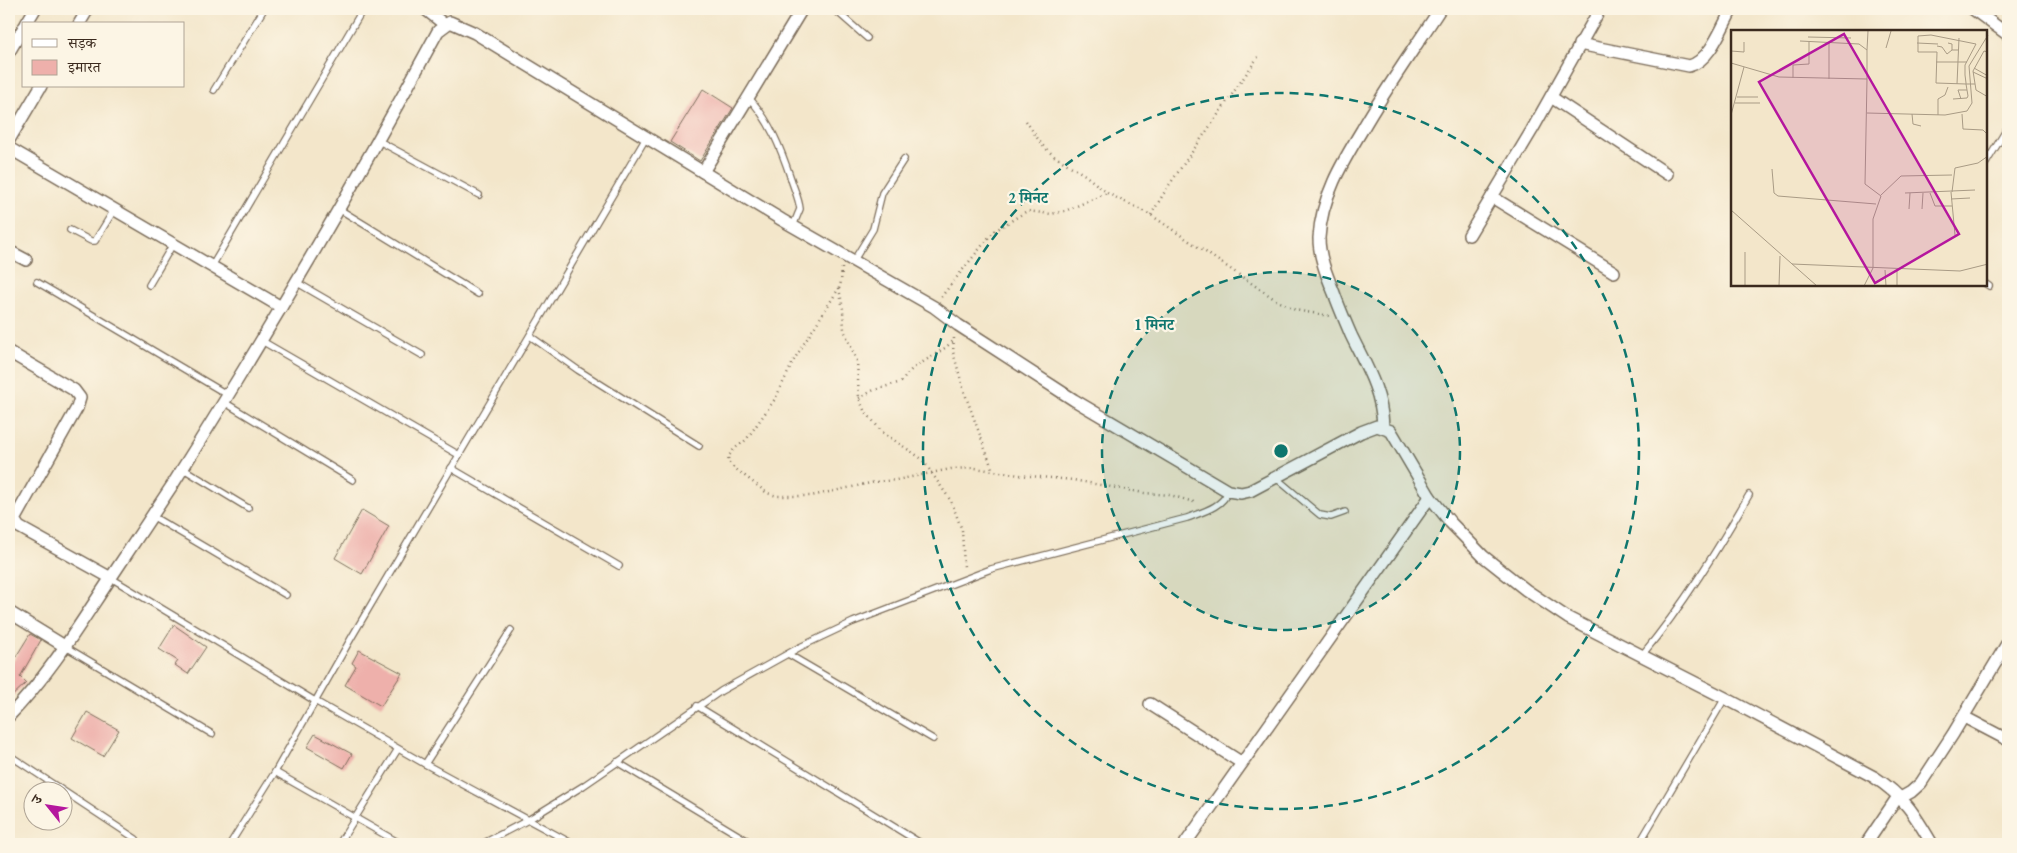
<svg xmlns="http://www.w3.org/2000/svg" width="2017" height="853" font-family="'EB Garamond','Noto Serif Devanagari',serif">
<rect width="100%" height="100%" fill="#fcf5e5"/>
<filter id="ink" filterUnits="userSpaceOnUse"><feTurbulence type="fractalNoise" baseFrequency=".02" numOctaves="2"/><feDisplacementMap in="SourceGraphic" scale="10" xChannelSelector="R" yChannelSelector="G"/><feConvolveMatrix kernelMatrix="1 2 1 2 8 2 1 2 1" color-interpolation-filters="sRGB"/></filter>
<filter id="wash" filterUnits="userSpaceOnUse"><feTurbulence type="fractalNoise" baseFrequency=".0096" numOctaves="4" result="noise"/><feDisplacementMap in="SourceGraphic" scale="20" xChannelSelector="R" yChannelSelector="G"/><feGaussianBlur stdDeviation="1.12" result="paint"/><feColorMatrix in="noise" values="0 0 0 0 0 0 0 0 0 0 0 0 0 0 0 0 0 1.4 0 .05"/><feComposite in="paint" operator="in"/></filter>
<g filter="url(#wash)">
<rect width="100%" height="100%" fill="#f3e6ca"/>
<g id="blocks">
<g fill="#eeb0ab">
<polygon points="703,89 733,108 700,161 670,142"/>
<polygon points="362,510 389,526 362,574 335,558"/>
<polygon points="174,625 206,647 188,674 175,665 178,661 159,649"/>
<polygon points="30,634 41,640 20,677 26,683 9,699 9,668"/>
<polygon points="359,650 402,673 381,706 345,685 356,666 352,663"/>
<polygon points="87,712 119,730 103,756 72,738"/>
<polygon points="315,734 352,754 344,768 307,747"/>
</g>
</g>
</g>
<g filter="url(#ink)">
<use href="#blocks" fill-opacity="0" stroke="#7b6c5a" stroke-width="1"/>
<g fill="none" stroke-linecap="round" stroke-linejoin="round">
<g stroke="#7b6c5a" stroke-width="8">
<g id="lane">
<polyline points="834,9 867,38"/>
<polyline points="214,90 264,9"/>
<path d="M748,97C770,120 781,149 791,179C794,189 799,199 800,209L793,226"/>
<polyline points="377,140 479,195"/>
<polyline points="1986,163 2008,127"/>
<polyline points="339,209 478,294"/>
<polyline points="70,230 91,241 95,241 114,210"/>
<polyline points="854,260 873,229 882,193 904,159"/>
<polyline points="212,266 363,9"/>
<polyline points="37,282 228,395"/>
<polyline points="296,282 422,355"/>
<polyline points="1986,284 1989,286"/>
<polyline points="149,285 173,244"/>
<polyline points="530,336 578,370 699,446"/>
<polyline points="262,341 459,455"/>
<polyline points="224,402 353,480"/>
<polyline points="182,468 248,508"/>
<polyline points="451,468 619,566"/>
<polyline points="1275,477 1320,515 1331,517 1345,512"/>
<polyline points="152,516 286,595"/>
<polyline points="111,578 315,701 425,764 573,844"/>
<polyline points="66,647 212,734"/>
<polyline points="788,654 933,739"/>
<path d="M1642,655C1683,606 1717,550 1749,495"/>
<polyline points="697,706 922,844"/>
<polyline points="9,755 136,839"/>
<polyline points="617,762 753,844"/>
<polyline points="425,764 511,630"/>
<polyline points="275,772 401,844"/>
<polyline points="230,844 275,772 353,635 646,138"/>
<polyline points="339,844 398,749"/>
<path d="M482,844L528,820L583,786L721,691L800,647L853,622L991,569L1187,518C1202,512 1223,507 1228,491"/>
<polyline points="1639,844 1725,698"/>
</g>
</g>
<g stroke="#7b6c5a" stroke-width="14">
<g id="street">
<polyline points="425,9 444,24"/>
<polyline points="1973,9 2007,34"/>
<polyline points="26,24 35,9"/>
<polyline points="79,24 88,9"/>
<path d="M1579,44L1689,66C1710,61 1722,27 1732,9"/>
<polyline points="9,52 24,27"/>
<polyline points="1551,97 1667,174"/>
<polyline points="9,140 41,86"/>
<polyline points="9,148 281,307"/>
<polyline points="703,172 802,9"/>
<polyline points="1492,197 1614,272"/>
<polyline points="1469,235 1532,130 1600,9"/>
<polyline points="9,251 26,260"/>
<polyline points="9,352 74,390 80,398 77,408 14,520 19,527 111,578"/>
<path d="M1383,427C1382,391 1366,366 1351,335C1345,321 1339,307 1334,293C1327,276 1319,257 1319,238C1321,198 1342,163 1362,130C1386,88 1414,49 1440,9"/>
<polyline points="9,612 66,647"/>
<polyline points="1150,704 1242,763"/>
<path d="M9,716C49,675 78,627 110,579C131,547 152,516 173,484C266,336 355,185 438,31L450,22L475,33L782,220L934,307L958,325L1074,400L1228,491L1241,493L1250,491L1361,432L1377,426L1391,431L1430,497L1450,522L1483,556L1526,590L1568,618L1725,698L1874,777C1904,796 1915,815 1932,844"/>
<polyline points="1964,717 2008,740"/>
<polyline points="1185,844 1430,497"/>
<polyline points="1866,844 1895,801 1911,792 1921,783 1953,734 2008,642"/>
</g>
</g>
<g stroke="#7b6c5a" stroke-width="2.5" stroke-dasharray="1 4" stroke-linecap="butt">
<polyline points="1026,121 1042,145 1054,156 1085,175 1107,193 1151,215 1276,300 1295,310 1330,316"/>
<polyline points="1151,215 1167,188 1258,57"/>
<polyline points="842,268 841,282 839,288 795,358 775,399 746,440 734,449 728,457 729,462 732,466 767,493 777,496 811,496 875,482 896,480 951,469 975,468 1019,475 1073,480 1144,493 1170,495 1197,503"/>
<polyline points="839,288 843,309 844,330 857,361 859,398 864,410 882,432 922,459 951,501 962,530 964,568"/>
<polyline points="941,297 993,232 1027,211 1051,214 1065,211 1107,193"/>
<polyline points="954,338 953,352 964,391 993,471"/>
<polyline points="859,398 874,390 901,382 912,369 945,348 953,341"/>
</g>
<use href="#lane" stroke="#fff" stroke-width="5.5"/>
<use href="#street" stroke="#fff" stroke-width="11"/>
</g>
</g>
<circle cx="1281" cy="451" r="179" fill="#0f766e" fill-opacity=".12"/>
<g fill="none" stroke="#0f766e" stroke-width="2.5" stroke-dasharray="9 6">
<circle cx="1281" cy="451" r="179"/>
<circle cx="1281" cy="451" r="358"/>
</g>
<g transform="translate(1731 30)">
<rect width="256" height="256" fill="#f3e6ca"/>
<path fill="none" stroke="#a99b85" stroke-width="1" d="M77,7L120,8M69,11L128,14L136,20V49M186,13L207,14M217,13L221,14V20H227M206,16L211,17L216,24L221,20M155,18L160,1M136,20L137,1M0,21L13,22V12M257,22L253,21L242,41L245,60L257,67M205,32H236M0,33L48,47L136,49L134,154L150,166L142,189V238L133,256M243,38L257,46M242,42L257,49M62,48V35L78,34V12M98,49V13M226,54L228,8M6,67H27M222,69L236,68L237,66L235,54V53L234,45V35L245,14L200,5L187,6V22H206L205,53L235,54H244M230,69L227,60H236M4,73H29M136,83L214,85L236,81L241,73L238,36L257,5M181,84L182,94L190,96M231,84L232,99L252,100L257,105M0,85L13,37M207,85V69L214,65L217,57M41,139L43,163L47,166L145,174M220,162L224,205M221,162L224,138L247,133L257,126M174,163L244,160M199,163L204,176H221M150,165L170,146L221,145M220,169L239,168M178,179L179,163M191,179L192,163M0,180L86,256M61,234L229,241L257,234M154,240L155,256M166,240V256M14,256V222M48,256L49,226"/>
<path fill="#b5179e" fill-opacity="0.15" stroke="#b5179e" stroke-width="2.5" d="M113,4L228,204L144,253L28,52Z"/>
<rect width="256" height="256" fill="none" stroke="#3b2a1e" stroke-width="2.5"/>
</g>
<circle cx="1281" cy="451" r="8" fill="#0f766e" stroke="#fcf5e5" stroke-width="2.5"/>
<g font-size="15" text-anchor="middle" font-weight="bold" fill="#0f766e" stroke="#fcf5e5" stroke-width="4.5" stroke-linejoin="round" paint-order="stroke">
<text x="1028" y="203">2 मिनट</text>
<text x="1154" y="330">1 मिनट</text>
</g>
<rect width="2017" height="853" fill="none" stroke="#fcf5e5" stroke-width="30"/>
<rect x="22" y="22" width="162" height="65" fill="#fcf5e5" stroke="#afa495"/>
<rect x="32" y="39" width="25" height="8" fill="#ffffff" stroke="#afa495"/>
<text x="68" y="48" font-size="15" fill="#3b2a1e">सड़क</text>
<rect x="32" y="60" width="25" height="15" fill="#eeb0ab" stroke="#afa495"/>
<text x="68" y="72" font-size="15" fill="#3b2a1e">इमारत</text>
<g transform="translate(48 806) rotate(300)"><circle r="24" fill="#fcf5e5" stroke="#afa495"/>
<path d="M0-4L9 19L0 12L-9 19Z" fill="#b5179e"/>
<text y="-8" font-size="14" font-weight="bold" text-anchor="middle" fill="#3b2a1e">उ</text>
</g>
</svg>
